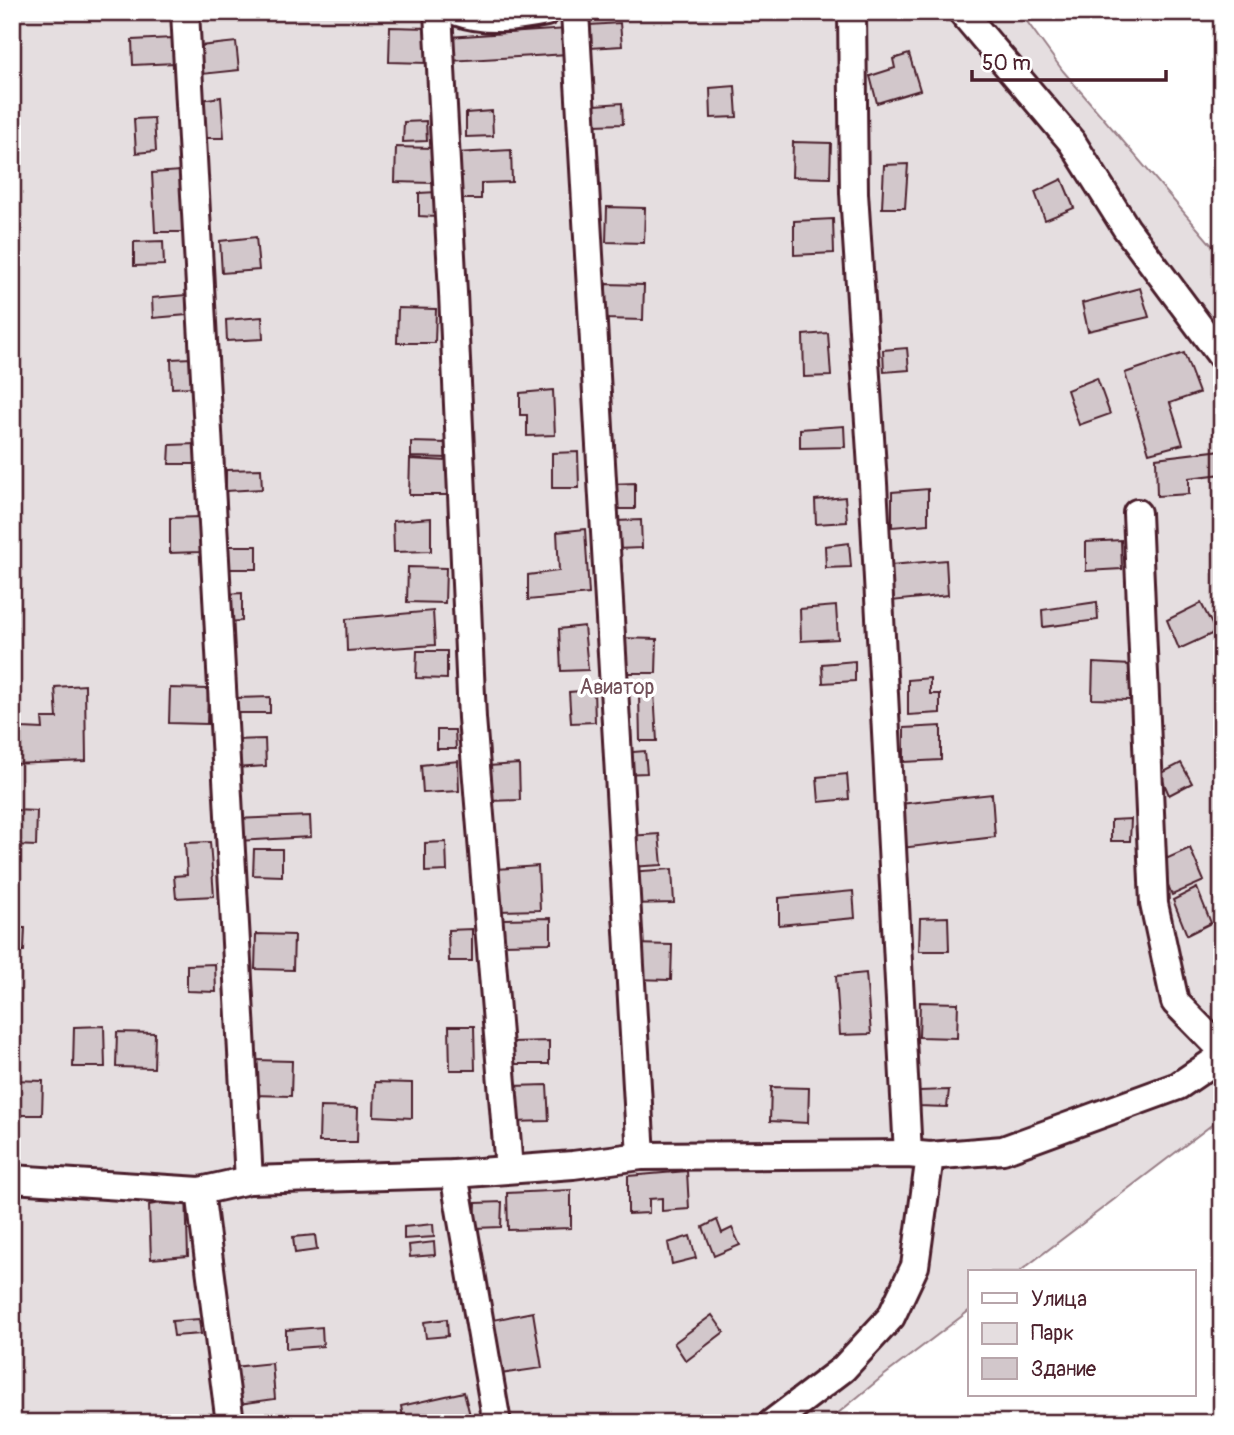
<svg xmlns="http://www.w3.org/2000/svg" width="1234" height="1435" font-family="Pangolin,sans-serif">
<rect width="100%" height="100%" fill="#fff"/>
<filter id="ink" filterUnits="userSpaceOnUse"><feTurbulence type="fractalNoise" baseFrequency=".0143" numOctaves="2"/><feDisplacementMap in="SourceGraphic" scale="14" xChannelSelector="R" yChannelSelector="G"/><feConvolveMatrix kernelMatrix="1 2 1 2 8 2 1 2 1" color-interpolation-filters="sRGB"/></filter>
<g filter="url(#ink)">
<polygon fill="#e5dee0" stroke="#987e86" stroke-width="2" points="12,12 1020,12 1063,71 1222,257 1222,1117 1019,1272 970,1272 970,1310 882,1377 826,1423 12,1423"/>
<g fill="#d2c7cb" stroke="#4a1f2b" stroke-width="2">
<polygon points="620,23 622,46 590,48 589,25"/>
<polygon points="390,27 428,28 427,63 389,62"/>
<polygon points="567,29 568,54 449,61 449,37"/>
<polygon points="173,38 175,63 133,65 132,40"/>
<polygon points="236,42 239,70 202,74 200,46"/>
<polygon points="909,54 920,90 877,103 870,76 895,68 893,59"/>
<polygon points="735,86 737,117 711,118 710,88"/>
<polygon points="221,97 224,138 202,138 200,100"/>
<polygon points="622,103 623,124 595,125 595,105"/>
<polygon points="492,111 493,136 466,137 466,113"/>
<polygon points="154,118 156,151 136,153 134,119"/>
<polygon points="426,121 427,141 403,142 404,122"/>
<polygon points="793,142 831,143 830,178 792,177"/>
<polygon points="396,147 433,148 432,183 395,182"/>
<polygon points="511,150 512,182 481,183 481,199 457,199 456,153"/>
<polygon points="908,164 905,208 882,208 884,165"/>
<polygon points="181,171 185,232 155,232 152,173"/>
<polygon points="1062,179 1074,208 1045,220 1035,192"/>
<polygon points="437,192 436,217 419,216 419,193"/>
<polygon points="607,207 645,208 644,243 606,242"/>
<polygon points="833,219 834,253 794,255 794,221"/>
<polygon points="256,237 259,270 222,273 220,241"/>
<polygon points="163,241 164,265 134,266 134,242"/>
<polygon points="606,284 644,285 643,320 605,319"/>
<polygon points="1140,288 1149,317 1088,331 1082,303"/>
<polygon points="186,295 187,315 153,318 152,298"/>
<polygon points="398,308 436,309 435,343 397,343"/>
<polygon points="262,317 263,339 227,341 226,320"/>
<polygon points="828,333 831,376 804,377 803,335"/>
<rect x="12" y="347" width="2" height="42"/>
<polygon points="907,348 909,370 884,372 883,350"/>
<polygon points="1184,353 1199,393 1170,403 1183,444 1149,453 1125,373"/>
<polygon points="191,358 193,387 172,388 171,359"/>
<polygon points="1097,378 1110,414 1079,425 1067,390"/>
<polygon points="553,390 555,435 527,436 527,415 520,415 520,393"/>
<polygon points="844,426 845,447 800,448 800,429"/>
<polygon points="411,442 448,443 448,458 411,457"/>
<polygon points="195,444 195,464 169,464 170,445"/>
<polygon points="1222,450 1222,474 1189,478 1189,494 1157,496 1156,458"/>
<polygon points="578,452 579,488 552,488 552,453"/>
<polygon points="410,459 448,461 447,495 409,495"/>
<polygon points="261,469 262,489 226,491 226,470"/>
<polygon points="635,483 635,509 608,509 608,484"/>
<polygon points="928,489 928,524 892,527 892,492"/>
<polygon points="845,497 847,522 816,524 815,500"/>
<polygon points="200,517 200,552 170,553 170,518"/>
<polygon points="431,518 431,551 394,552 393,521"/>
<polygon points="641,520 642,548 616,549 616,521"/>
<polygon points="585,529 589,594 528,600 528,575 559,571 557,532"/>
<polygon points="1121,540 1122,569 1086,571 1086,542"/>
<polygon points="849,543 851,567 826,568 825,546"/>
<rect x="223" y="546" width="34" height="23"/>
<polygon points="946,560 948,595 892,601 891,565"/>
<polygon points="408,567 446,568 445,603 407,602"/>
<polygon points="242,593 242,621 225,622 225,594"/>
<polygon points="1097,602 1098,620 1043,627 1042,610"/>
<polygon points="1201,603 1216,632 1179,649 1167,620"/>
<polygon points="836,606 838,639 801,641 800,609"/>
<polygon points="433,611 435,645 347,651 346,619"/>
<polygon points="584,626 588,670 561,671 559,629"/>
<polygon points="619,638 657,639 656,673 618,673"/>
<polygon points="417,651 447,651 447,679 416,678"/>
<polygon points="855,661 855,681 823,683 822,664"/>
<polygon points="1093,663 1131,665 1130,700 1092,699"/>
<polygon points="930,678 930,694 940,694 940,713 908,715 908,680"/>
<polygon points="85,685 86,761 12,764 12,712 21,712 22,728 43,729 42,718 57,718 55,687"/>
<polygon points="170,688 208,689 207,724 169,723"/>
<polygon points="594,690 595,722 571,723 569,692"/>
<polygon points="654,692 657,741 640,741 639,693"/>
<polygon points="270,697 270,713 236,713 236,698"/>
<polygon points="941,726 941,760 904,762 904,728"/>
<polygon points="437,730 455,730 456,749 437,749"/>
<polygon points="265,739 266,766 234,768 234,740"/>
<polygon points="645,751 647,773 621,774 621,753"/>
<polygon points="458,761 459,791 423,793 421,765"/>
<polygon points="1181,763 1192,783 1169,795 1160,774"/>
<polygon points="519,764 520,800 489,801 488,766"/>
<polygon points="847,774 849,799 819,802 817,777"/>
<polygon points="992,794 995,837 893,849 891,805"/>
<polygon points="12,810 37,811 36,846 12,845"/>
<polygon points="310,816 311,837 237,841 236,819"/>
<polygon points="1131,819 1130,841 1111,841 1111,820"/>
<polygon points="659,834 662,865 629,867 628,836"/>
<polygon points="210,842 214,896 176,898 174,876 187,875 185,843"/>
<polygon points="446,842 447,871 425,872 425,843"/>
<polygon points="1190,848 1204,881 1172,895 1159,862"/>
<polygon points="254,849 282,849 282,876 253,875"/>
<polygon points="538,866 540,910 498,911 496,869"/>
<polygon points="672,869 674,903 630,904 628,872"/>
<polygon points="1197,888 1211,923 1187,935 1173,900"/>
<polygon points="853,891 855,918 779,925 779,898"/>
<polygon points="948,917 949,951 919,951 920,918"/>
<polygon points="551,918 551,943 503,944 502,919"/>
<polygon points="12,928 25,928 24,951 12,951"/>
<polygon points="472,929 472,961 449,961 448,930"/>
<polygon points="256,934 294,935 293,970 255,969"/>
<polygon points="634,944 672,945 671,980 633,979"/>
<polygon points="215,964 216,992 187,991 187,965"/>
<polygon points="866,973 871,1034 840,1035 836,976"/>
<polygon points="920,1002 958,1003 957,1038 919,1037"/>
<polygon points="104,1026 105,1067 73,1067 74,1027"/>
<polygon points="449,1026 474,1026 475,1070 450,1070"/>
<polygon points="117,1032 155,1033 154,1068 116,1067"/>
<polygon points="549,1041 549,1064 511,1064 511,1042"/>
<polygon points="254,1060 292,1061 291,1096 253,1095"/>
<polygon points="12,1080 43,1081 42,1115 12,1115"/>
<polygon points="375,1082 412,1083 412,1118 374,1116"/>
<polygon points="547,1085 549,1121 512,1122 511,1086"/>
<polygon points="771,1087 809,1088 808,1123 770,1121"/>
<polygon points="949,1090 947,1107 918,1106 919,1091"/>
<polygon points="320,1107 358,1108 357,1142 319,1142"/>
<polygon points="687,1171 689,1209 662,1211 662,1198 649,1199 649,1213 628,1214 628,1176"/>
<polygon points="571,1190 571,1228 508,1230 507,1193"/>
<polygon points="186,1192 188,1256 151,1259 149,1205 161,1203 161,1193"/>
<polygon points="502,1202 501,1227 475,1228 476,1203"/>
<polygon points="717,1220 722,1233 732,1228 740,1245 714,1256 703,1227"/>
<polygon points="433,1224 434,1237 404,1239 404,1227"/>
<polygon points="315,1235 317,1250 295,1253 293,1237"/>
<polygon points="690,1236 696,1258 672,1264 668,1243"/>
<polygon points="434,1242 435,1255 410,1257 409,1245"/>
<polygon points="533,1312 542,1368 500,1374 493,1320"/>
<polygon points="712,1315 724,1332 686,1361 674,1343"/>
<polygon points="199,1319 201,1334 174,1336 172,1321"/>
<polygon points="447,1319 448,1336 426,1338 424,1322"/>
<polygon points="322,1327 323,1346 286,1349 286,1330"/>
<polygon points="272,1363 275,1399 238,1404 234,1367"/>
<polygon points="464,1392 471,1419 458,1423 404,1423 401,1406"/>
<polygon points="205,1417 206,1423 167,1423"/>
</g>
<g fill="none" stroke-linecap="round" stroke-linejoin="round">
<g stroke="#4a1f2b" stroke-width="32">
<g id="minor">
<polyline points="185,12 249,1180"/>
<polyline points="438,12 453,293 472,718 509,1169"/>
<path d="M458,12C486,22 517,18 546,12"/>
<polyline points="575,12 641,1156"/>
<polyline points="852,12 854,193 873,483 908,1154"/>
<polyline points="962,12 1072,142 1126,228 1222,357"/>
<polyline points="1137,513 1154,904 1175,1002 1222,1050"/>
<polyline points="454,1174 497,1423"/>
<polyline points="12,1179 200,1191 249,1180 454,1174 573,1165 641,1156 908,1154 930,1156"/>
<polyline points="200,1191 230,1423"/>
<polyline points="772,1423 843,1369 891,1317 915,1266 930,1156 1003,1150 1178,1086 1222,1056"/>
</g>
</g>
<use href="#minor" stroke="#fff" stroke-width="26"/>
</g>
</g>
<g text-anchor="middle" stroke-width="7" stroke-linejoin="round" paint-order="stroke">
<g font-size="21" fill="#714f58" stroke="#fff">
<text x="617" y="694">Авиатор</text>
</g>
</g>
<rect width="1234" height="1435" fill="none" stroke="#fff" stroke-width="42"/>
<rect x="21" y="21" width="1192" height="1393" fill="none" stroke="#4a1f2b" stroke-width="2.5" filter="url(#ink)"/>
<rect x="968" y="1270" width="228" height="126" fill="#ffffff" stroke="#b7a5aa" stroke-width="2"/>
<rect x="982" y="1293" width="35" height="10" fill="#ffffff" stroke="#b7a5aa" stroke-width="2"/>
<text x="1031" y="1306" font-size="21" fill="#4a1f2b">Улица</text>
<rect x="982" y="1323" width="35" height="21" fill="#e5dee0" stroke="#b7a5aa" stroke-width="2"/>
<text x="1031" y="1340" font-size="21" fill="#4a1f2b">Парк</text>
<rect x="982" y="1358" width="35" height="21" fill="#d2c7cb" stroke="#b7a5aa" stroke-width="2"/>
<text x="1031" y="1376" font-size="21" fill="#4a1f2b">Здание</text>
<path d="M972 70v10h194v-10" fill="none" stroke="#4a1f2b" stroke-width="3.5"/>
<text x="982" y="70" font-size="21" fill="#4a1f2b" stroke="#ffffff" stroke-width="5" paint-order="stroke">50 m</text>
</svg>
